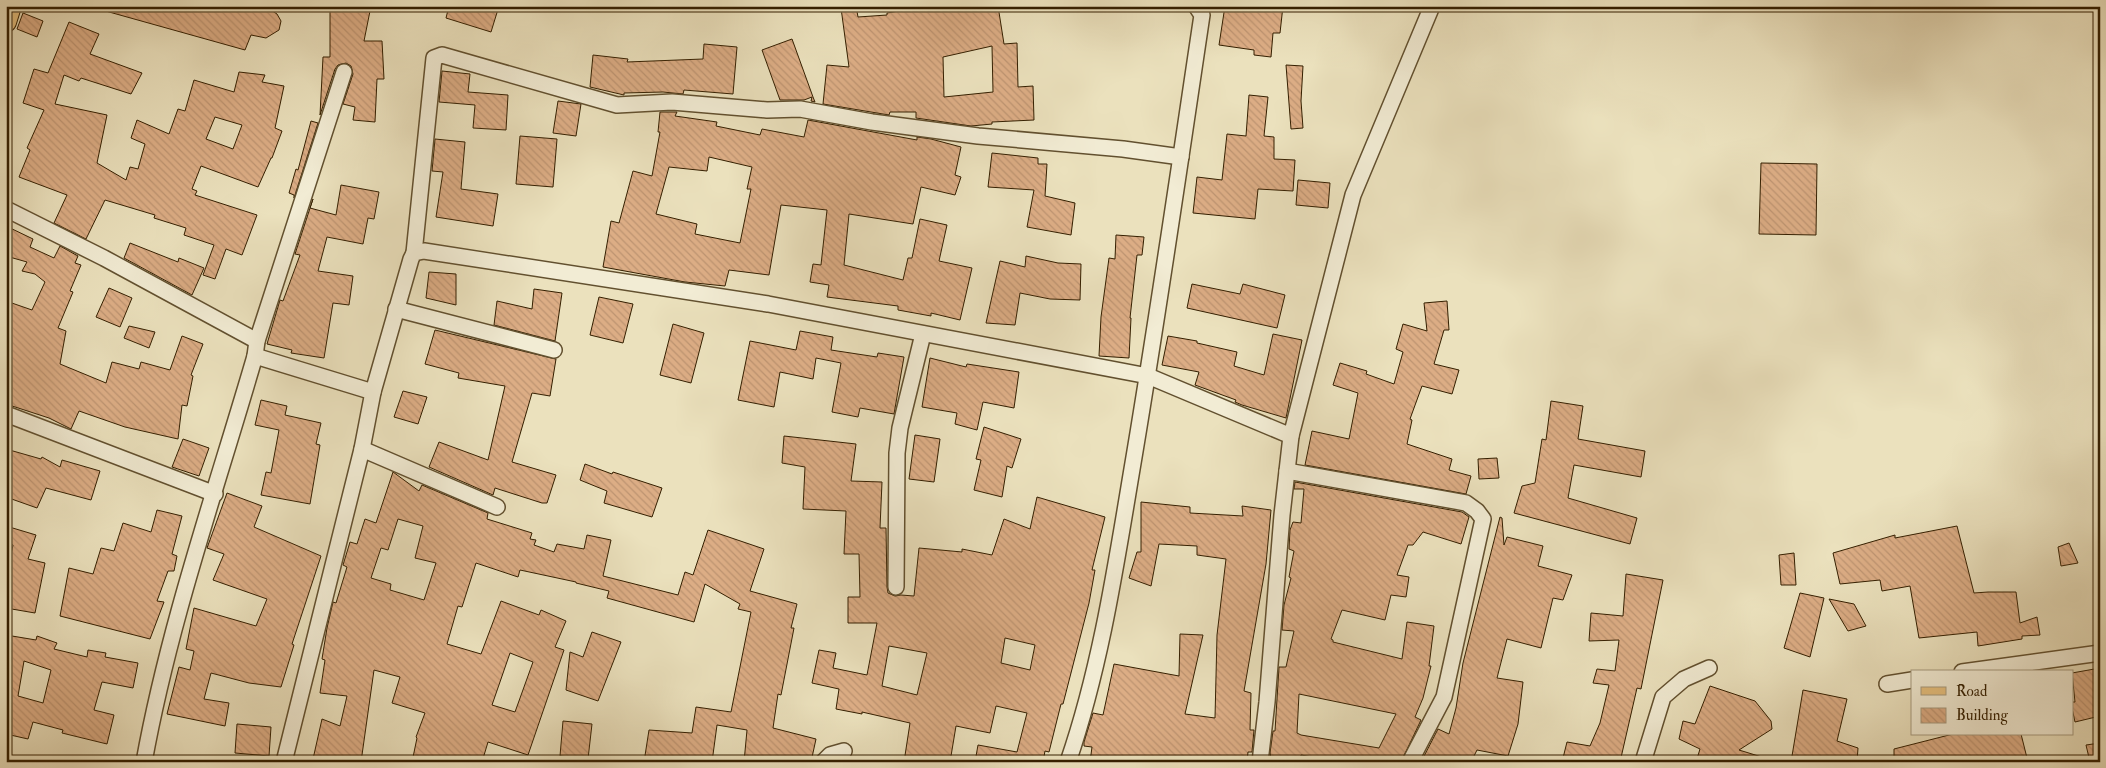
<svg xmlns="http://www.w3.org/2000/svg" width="2106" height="768" font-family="'IM FELL Double Pica',serif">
<defs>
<pattern id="building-back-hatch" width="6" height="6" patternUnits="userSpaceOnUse" patternTransform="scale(1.25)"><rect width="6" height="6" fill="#dcad85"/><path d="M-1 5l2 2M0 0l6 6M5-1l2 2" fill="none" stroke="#bd9471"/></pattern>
</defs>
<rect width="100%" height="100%" fill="#ebe1bd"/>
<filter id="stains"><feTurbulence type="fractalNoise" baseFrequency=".004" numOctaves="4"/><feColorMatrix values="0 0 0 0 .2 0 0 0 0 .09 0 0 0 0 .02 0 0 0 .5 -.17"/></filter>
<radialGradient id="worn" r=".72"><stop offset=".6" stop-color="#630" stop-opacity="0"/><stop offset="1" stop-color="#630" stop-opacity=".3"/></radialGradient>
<g fill="url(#building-back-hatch)" stroke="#341f00" fill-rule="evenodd">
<polygon points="103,6 265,6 277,14 281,21 279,30 266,38 251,35 245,50 102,10"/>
<polygon points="330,6 371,6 364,41 382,41 384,79 377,79 375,122 353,120 355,107 343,104 353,74 351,66 346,63 338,65 335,69 320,115 323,57 330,57"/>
<polygon points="449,6 499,6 491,32 446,18"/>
<path d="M856,6L858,17L887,15V13L917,8V11L937,6H998L1004,44L1017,43L1018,87L1033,86L1034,120L992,122V124L971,126L916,118V112H890L889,115L823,104L827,65L849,67L841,8ZM992,46L993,92L944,97L943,57Z"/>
<polygon points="1225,6 1283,6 1280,33 1273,33 1271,57 1254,55 1254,50 1219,45"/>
<polygon points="23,13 43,21 37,37 17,29"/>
<path d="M69,22L99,34L90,54L142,73L131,94L81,78L79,81L64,75L55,104L107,115L97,163L126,180L130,167L138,169L145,144L131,138L137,120L169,134L178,109L185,111L194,80L234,92L239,72L265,75L262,82L284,86L275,128L282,131L272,158H271L258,187L201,166L192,189L197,191L195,195L257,215L242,255L226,249L215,279L203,275L214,245L184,235L186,228L154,218L155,215L105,200L86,239L54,223L67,195L19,177L30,150L27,148L44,110L23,103L34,69L48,73ZM215,117L242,125L233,149L206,139Z"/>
<polygon points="792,39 813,97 815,102 811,101 812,97 804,100 780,100 762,50"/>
<polygon points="704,44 737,47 733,94 684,90 683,94 663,92 624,93 624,95 590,87 593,55 628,59 627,62 703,59"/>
<polygon points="1286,65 1303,66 1301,101 1303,128 1291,129"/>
<polygon points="442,71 470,74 468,92 508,95 506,130 473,128 475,105 439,102"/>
<polygon points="1249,95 1268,97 1264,136 1274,137 1274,159 1295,160 1293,191 1258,189 1255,219 1193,213 1197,177 1222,180 1227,134 1246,136"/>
<polygon points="558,101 581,104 576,136 553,133"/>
<path d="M660,112H677L675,116L717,122L716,126L760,135L762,129L804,137L808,120L917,140V137L931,139L961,147L955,175L961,177L955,195L921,187L913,224L849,214L844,265L903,280L908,258H912L920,219L947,225L939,261L972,268L960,320L931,313V316L898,310V306L827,297L829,285L810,282L813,264L821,265L827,210L781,205L769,275L729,270L725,286L685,282L603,267L611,221L619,223L633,171L652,176L660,132H658ZM709,157L752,167L747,189H751L740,243L695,234L697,224L656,214L669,167L707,171Z"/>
<polygon points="311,121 318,123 294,198 294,195 289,193 296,169 298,170"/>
<polygon points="520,136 557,139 553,187 516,184"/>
<polygon points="435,139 465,142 461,189 498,194 493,226 436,217 443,172 432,171"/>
<polygon points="992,153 1038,158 1038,164 1047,164 1045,196 1075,203 1071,235 1027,227 1034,190 988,187"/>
<polygon points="1761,163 1817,164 1816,235 1759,234"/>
<polygon points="1298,180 1330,183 1328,208 1296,205"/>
<polygon points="341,185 379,192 374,219 368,218 363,244 327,237 318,271 353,276 349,305 333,303 324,358 291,353 292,350 267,344 280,300 283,301 300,255 295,254 313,199 310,208 336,215"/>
<polygon points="6,226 33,239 30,247 54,258 60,246 78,256 75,263 81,265 70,291 73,292 58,328 66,331 60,364 106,383 112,362 139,369 141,362 170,370 182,336 203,344 191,375 193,376 187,406 182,405 178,439 125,427 79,411 71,429 49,418 6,404 6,376 10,364 6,363 6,301 32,310 45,282 35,274 22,271 27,262 6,256"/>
<polygon points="1116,235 1144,237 1142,255 1137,255 1130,318 1131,318 1129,358 1099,356 1101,317 1109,258 1115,259"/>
<polygon points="130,243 178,262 179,258 204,268 192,295 124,258"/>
<polygon points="1026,256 1058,263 1081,264 1080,300 1050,299 1020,293 1015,325 986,323 1000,261 1025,267"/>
<polygon points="429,272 456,274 456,305 426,298"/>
<polygon points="1192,284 1240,294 1243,284 1285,295 1277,328 1187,308"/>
<polygon points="109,288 132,298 120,327 96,317"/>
<polygon points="534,289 562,293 555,341 494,325 497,301 532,309"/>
<polygon points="599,297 633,304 623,343 590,335"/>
<polygon points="1447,301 1449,330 1444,330 1434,364 1459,370 1452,394 1422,386 1410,419 1412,420 1407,444 1452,459 1449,470 1471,476 1466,494 1305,465 1312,431 1349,439 1358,393 1333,385 1340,363 1367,371 1366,374 1394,384 1403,352 1396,349 1403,324 1427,331 1424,303"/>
<polygon points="673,324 704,333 691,383 660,375"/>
<polygon points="129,326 155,332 149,348 124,338"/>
<polygon points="435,330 556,359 550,396 532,393 512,462 556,475 547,503 542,503 495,488 493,495 429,467 439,442 488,460 505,386 458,378 459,373 425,364"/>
<polygon points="800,331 833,337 831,350 877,357 878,353 904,357 894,414 860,408 858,417 832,412 841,363 816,358 813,379 780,372 774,407 738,400 750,341 796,350"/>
<polygon points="1273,334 1302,340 1286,418 1242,405 1235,402 1236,400 1195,385 1199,372 1162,365 1168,336 1197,341 1197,343 1237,352 1234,366 1264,375"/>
<polygon points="930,358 966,367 967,364 1019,372 1014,408 983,402 977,430 955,424 957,413 922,407"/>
<polygon points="403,391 427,397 418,424 394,417"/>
<polygon points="261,400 287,406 285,415 321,423 316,444 320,445 310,504 261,495 266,472 271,473 279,430 255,425"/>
<polygon points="1551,401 1583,406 1578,439 1645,451 1641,477 1574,465 1568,498 1637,518 1630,544 1514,513 1522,486 1535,483 1542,439 1546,440"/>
<polygon points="984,427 1021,439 1012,468 1007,466 1002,497 974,490 981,460 976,459"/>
<polygon points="915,435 940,439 934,482 909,479"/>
<path d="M784,436L856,444L851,481L882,482L880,528H886L887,587L888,593L895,596L901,595L914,596L919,548L962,552V549L992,555L1004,519L1030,529L1037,497L1105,517L1092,570H1095L1089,603L1063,704H1061L1049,752L1045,751L1043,762H975L978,745L1017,752L1027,713L996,706L990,733L956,726L950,762H904L910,723L862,712V714L836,709L839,689L812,683L819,650L836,653L833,668L867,675L877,623H848V597H860L859,554H844L846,511L803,509L805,467L782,463ZM1005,638L1035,645L1030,670L1001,663ZM889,646L927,653L917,695L882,686Z"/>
<polygon points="183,439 209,448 199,476 172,467"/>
<polygon points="6,449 41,459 42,457 60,467 62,460 100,471 91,500 46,488 37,508 6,497"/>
<polygon points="1497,458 1499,478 1479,479 1478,459"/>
<polygon points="585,464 612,474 613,472 662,488 652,517 604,503 607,491 580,480"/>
<path d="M393,472L419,491L422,485L488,513L487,519L532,533L530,539L536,540L534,545L554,552L557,544L584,549L587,535L611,540L603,576L678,595L685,572L693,575L708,530L764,549L750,591L797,604L791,628H794L781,695L778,694L773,728L816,739L811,762H744L747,730L717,725L712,762H644L649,730L692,733L696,707L731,712L751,612L738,609L740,604L705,584L694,622L607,598L609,591L576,583V582L520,570L518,577L476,563L462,607L458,606L447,644L481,654L501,601L539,615L541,610L566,621L555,647L564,650L528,755L488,742L482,762H412L417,738L416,737L425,713L392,703L400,677L374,670L361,762H325L313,759L322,719L340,726L347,696L320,693L325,660L322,659L327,628L333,602L336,603L347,567L343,565L350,542L357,544L365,519L376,523ZM398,519L423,526L415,558L436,563L424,600L390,590L391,584L371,578L381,548L388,550ZM510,653L533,662L515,712L492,705Z"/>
<path d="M1295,482L1462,512L1469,517L1461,544L1423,532L1413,545H1408L1397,575L1409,577L1406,597L1391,595L1385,620L1342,610L1331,639L1333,640V642L1402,659L1407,622L1434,626L1429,666H1431L1423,698L1415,717L1421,720L1401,762H1375L1358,758L1357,762H1341L1301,755V762H1272L1270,753L1273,731H1275L1279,667H1286L1294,631L1282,630L1284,605L1291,578L1289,577L1294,551L1289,549L1290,530L1293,522L1301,523L1304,489H1294ZM1299,694L1396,714L1379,748L1301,735L1297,733Z"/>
<polygon points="227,493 262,506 254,527 321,556 292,644 294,645 281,687 249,683 211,673 204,699 229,703 225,726 167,714 179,667 190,670 194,651 186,649 194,608 256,626 267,599 213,580 224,554 207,548"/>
<polygon points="1141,502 1190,507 1190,513 1243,516 1242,506 1271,510 1266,564 1244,691 1251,693 1250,730 1254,730 1252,752 1248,752 1247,762 1182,762 1140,757 1139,762 1090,762 1092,747 1084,746 1084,742 1093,713 1103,715 1114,664 1179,676 1180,634 1203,635 1185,714 1215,718 1217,635 1226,559 1197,555 1197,546 1159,544 1151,586 1129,578 1137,552 1141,552"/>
<polygon points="157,510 182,516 172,554 177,556 174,571 168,571 157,601 164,602 150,639 60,616 69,568 93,574 101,548 114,551 123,523 151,532"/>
<polygon points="1500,517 1502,518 1504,545 1507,537 1543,546 1538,566 1572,575 1563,600 1553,598 1541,648 1507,639 1497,678 1523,682 1518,724 1508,756 1477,750 1471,762 1421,762 1438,729 1449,734 1456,708 1463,663"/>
<polygon points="6,526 36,535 28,559 45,563 35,613 6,608 6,577 13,545 6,543"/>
<polygon points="1957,526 1974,593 1988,592 2016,592 2020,623 2037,617 2040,635 2022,636 2022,639 1978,646 1977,632 1919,638 1910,586 1882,591 1880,580 1840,584 1833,553 1895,535 1895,538"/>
<polygon points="2069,543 2078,563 2061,566 2058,547"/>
<polygon points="1794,553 1796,585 1781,585 1779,555"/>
<polygon points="1626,574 1663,580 1641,689 1637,688 1620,762 1562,762 1567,742 1590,746 1600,723 1609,685 1593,683 1597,669 1615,671 1619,640 1589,641 1591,613 1623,616"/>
<polygon points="1800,593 1824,598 1810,657 1784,648"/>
<polygon points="1829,599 1854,604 1866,626 1848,631"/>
<polygon points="592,632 621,642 598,701 566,690 570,652 583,657"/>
<path d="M6,635L36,640L37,636L57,643L54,649L87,657L88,650L106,653L105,657L138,663L133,688L102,682L94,710L114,715L107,744L62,733L63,730L33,722L28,739L6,734ZM24,661L51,670L43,703L18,696Z"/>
<polygon points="2100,668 2100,716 2075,722 2072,708 2072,702 2075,702 2072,673"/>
<polygon points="1710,686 1755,701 1771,721 1772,729 1739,750 1765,758 1765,762 1696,762 1700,749 1679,739 1683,721 1695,724"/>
<polygon points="1803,690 1847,699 1837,741 1858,748 1857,762 1791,762"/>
<polygon points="563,721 592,724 588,759 560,756"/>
<polygon points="237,724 271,727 269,756 235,753"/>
<polygon points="1953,734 2021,734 2028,762 1894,762 1894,749"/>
<polygon points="2100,743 2100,762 2090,762 2086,745"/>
</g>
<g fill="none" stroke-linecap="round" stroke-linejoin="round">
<g stroke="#62502f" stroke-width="18">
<g id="minor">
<polyline points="6,209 104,258 257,341"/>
<polyline points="414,253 434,58 442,55 617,105 672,102 767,110 800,109 872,122 978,136 1123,149 1181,157"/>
<polyline points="396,309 554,350"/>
<polyline points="255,356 373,392"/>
<polyline points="6,414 215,494"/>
<polyline points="1291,436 1353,195 1432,6"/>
<polyline points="362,449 497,507"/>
<polyline points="1287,471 1466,503 1477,511 1483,519 1444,697 1410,762"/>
<polyline points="896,587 897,453 900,428 923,334"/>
<polyline points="1962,672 2100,653"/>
<polyline points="1887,684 1912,680"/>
<path d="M144,762C169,624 216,490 255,356L257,341L344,72"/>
<polyline points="284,762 362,449 373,392 411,259 414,253 424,251 768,304 1148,376 1291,436 1282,515 1267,702 1260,762"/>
<polyline points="823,762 830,755 844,751"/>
<path d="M1068,762C1100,669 1115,571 1131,475C1157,322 1179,169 1202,15L1196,6"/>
<polyline points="1643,762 1663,697 1684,679 1709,668"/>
</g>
</g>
<g stroke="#341f00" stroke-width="22">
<polyline id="major" points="6,22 11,6"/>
</g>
<use href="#minor" stroke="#f2ecd4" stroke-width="15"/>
<use href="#major" stroke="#e6c07e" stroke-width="20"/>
</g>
<rect width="2106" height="768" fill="none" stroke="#ebe1bd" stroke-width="25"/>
<rect x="8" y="8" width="2091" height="753" fill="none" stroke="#341f00" stroke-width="2.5"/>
<rect x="12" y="12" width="2081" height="743" fill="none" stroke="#341f00"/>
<rect x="1911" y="670" width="162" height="65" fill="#f2ecd4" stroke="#a69a7f"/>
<rect x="1921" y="687" width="25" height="8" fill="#e6c07e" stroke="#a69a7f"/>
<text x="1956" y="696" font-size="15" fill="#341f00">Road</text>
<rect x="1921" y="708" width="25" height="15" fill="url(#building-back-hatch)" stroke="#a69a7f"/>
<text x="1956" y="720" font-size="15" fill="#341f00">Building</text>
<rect width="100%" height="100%" filter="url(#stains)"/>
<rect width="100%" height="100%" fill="url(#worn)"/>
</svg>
